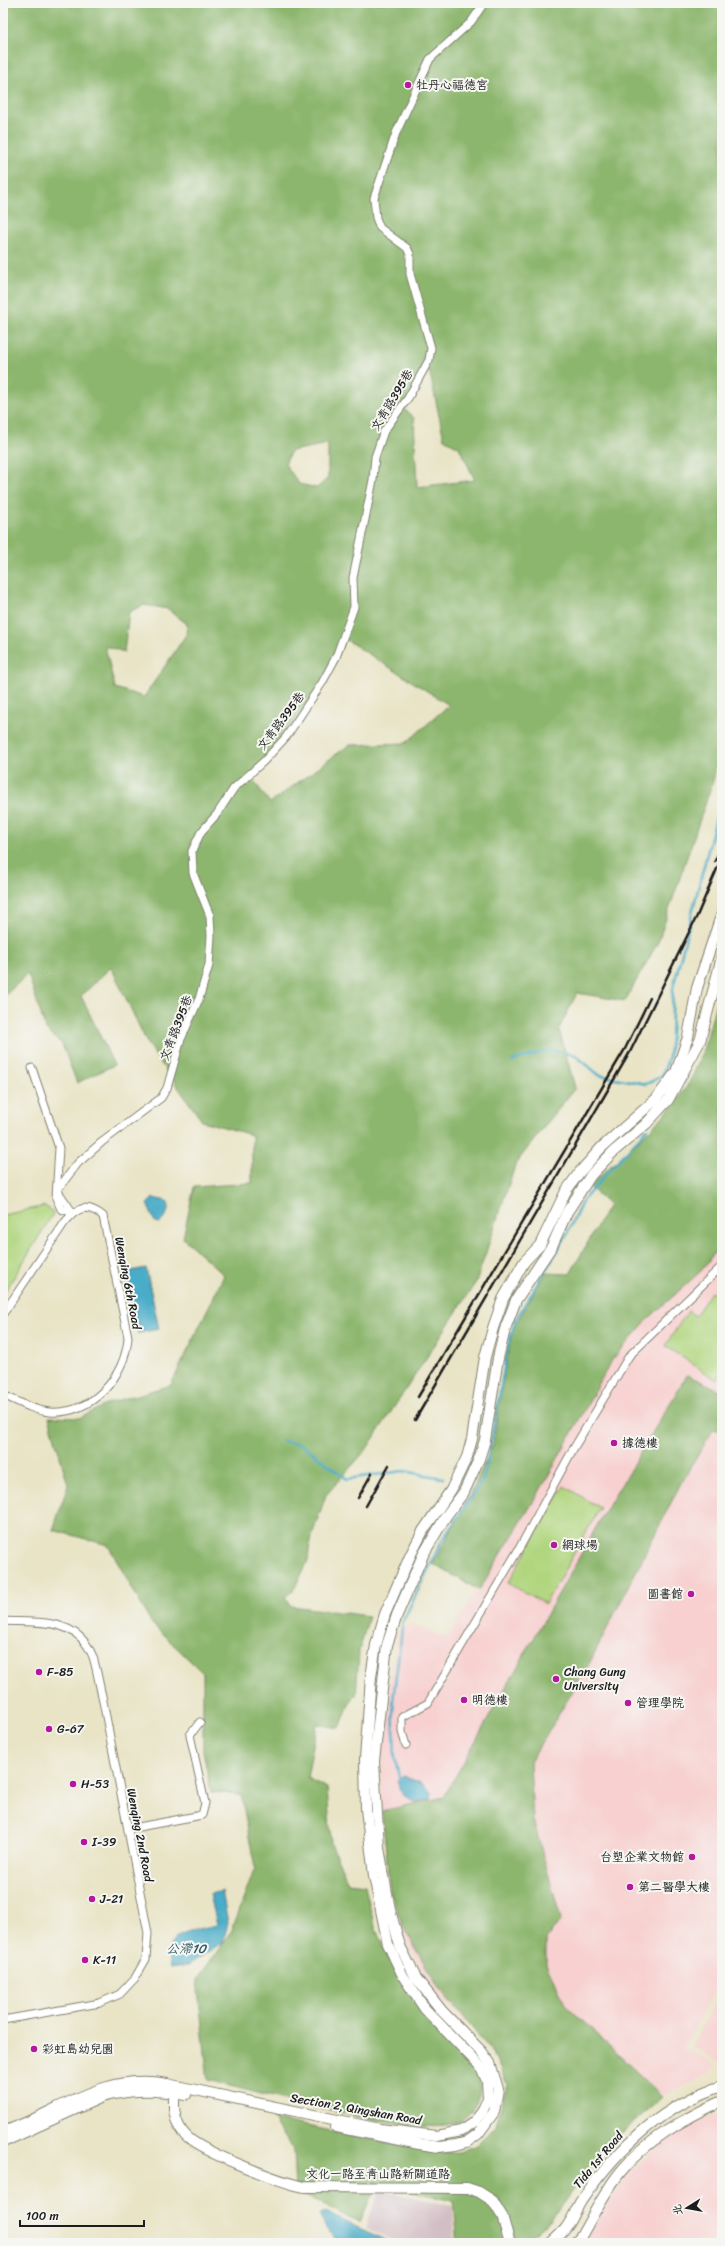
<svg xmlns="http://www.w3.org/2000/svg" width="725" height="2246" font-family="Sriracha,'LXGW WenKai TC',sans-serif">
<rect width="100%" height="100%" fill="#f6f6f2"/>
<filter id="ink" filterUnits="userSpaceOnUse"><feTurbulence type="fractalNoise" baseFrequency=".025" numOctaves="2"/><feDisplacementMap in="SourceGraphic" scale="8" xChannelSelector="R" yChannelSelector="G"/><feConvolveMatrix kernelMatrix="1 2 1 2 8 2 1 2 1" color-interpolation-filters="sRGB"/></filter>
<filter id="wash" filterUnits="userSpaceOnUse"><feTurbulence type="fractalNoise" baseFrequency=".012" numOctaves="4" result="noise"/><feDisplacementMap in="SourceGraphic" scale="16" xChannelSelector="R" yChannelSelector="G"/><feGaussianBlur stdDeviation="0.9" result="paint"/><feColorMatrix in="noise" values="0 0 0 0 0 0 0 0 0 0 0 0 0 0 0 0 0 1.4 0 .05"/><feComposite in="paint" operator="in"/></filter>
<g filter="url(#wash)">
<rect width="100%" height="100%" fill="#e9e4c6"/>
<g fill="#f7d0cf">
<polygon points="722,1246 722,1978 684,2046 716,2066 706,2076 666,2095 465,2022 431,1988 400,1928 380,1809 384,1719 398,1631 409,1624 448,1638 618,1347"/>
<polygon points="722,1990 722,2076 720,2063 691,2046"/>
<polygon points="722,2112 722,2243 581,2243 628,2173 676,2133"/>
</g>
<polygon fill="#d2bec5" points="379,2189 452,2206 454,2243 394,2241 366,2228"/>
<g fill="#b0d57e" stroke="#66784d">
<polygon points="45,1206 54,1212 3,1295 3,1215"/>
<polygon points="711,1292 722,1299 722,1373 717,1380 665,1346 688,1311 695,1316"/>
<polygon points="564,1486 600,1508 545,1604 508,1583"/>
</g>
<g fill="#8cb66d" stroke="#546944" fill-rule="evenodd">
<path d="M3,3H722V741L713,781L658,942L625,1001L577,993L559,1029L575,1088L516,1163L476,1282L366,1450L326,1495L310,1541L308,1561L294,1589L285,1597L291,1606L369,1616L359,1651L356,1695L350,1701L340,1728L317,1724L307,1778L327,1788L331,1844L348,1883L365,1885C375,1942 398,1986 436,2029C442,2036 448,2043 454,2049C460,2054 471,2060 475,2067C481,2078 482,2093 475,2104C470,2112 463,2120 454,2124C421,2138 249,2091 208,2080L197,1980L232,1930L255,1868L241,1794L211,1792L203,1750V1673L152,1624L108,1545L53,1530L68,1485L49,1417L80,1418L109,1403L171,1385L224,1275L183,1238L194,1187L252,1183V1135L202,1121L148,1045L111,967L81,996L114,1065L77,1083L62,1044L46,1030L28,974L3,997ZM429,369L444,439L459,447L475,480L417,487L414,418L404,409ZM328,444V478L317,488L299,484L285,464L291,451ZM144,605L168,609L187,624L186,635L144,697L115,688L105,646L124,652L129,612ZM345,639L449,705L406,743L349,745L270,803L251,777L327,681Z"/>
<path d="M722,975V1242L702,1270L647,1320L612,1360L538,1494L479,1590L433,1564L473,1489L493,1444L504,1373L513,1329L545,1273L570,1274L609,1205L589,1186C621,1155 675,1113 693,1075C708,1043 714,1009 722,975Z"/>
<polygon points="687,1375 720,1390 722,1387 722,1430 713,1430 681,1483 589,1664 530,1762 533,1820 561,1919 546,1940 546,1964 566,2005 663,2097 603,2149 550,2221 528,2240 527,2243 457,2243 453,2201 378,2182 360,2223 295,2191 293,2149 272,2119 441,2153 460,2152 477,2145 496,2126 507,2084 493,2053 438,1987 404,1928 390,1892 382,1811 444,1797 603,1515"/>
</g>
<g fill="#49acc8" stroke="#326472">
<polygon points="153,1198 167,1201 169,1206 166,1216 160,1223 155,1222 147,1204"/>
<polygon points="146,1268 159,1329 138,1333 125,1272"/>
<path d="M404,1776C414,1781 434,1785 431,1799L415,1802L402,1794L397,1780Z"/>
<path d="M222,1891L228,1923L223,1942L188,1965L170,1968C163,1930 188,1932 217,1925L210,1894Z"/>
<polygon points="324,2212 390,2242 391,2243 337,2243 319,2216"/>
</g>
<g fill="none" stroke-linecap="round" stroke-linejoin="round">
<g stroke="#49acc8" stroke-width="2.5">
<polyline points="512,1061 550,1050 575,1055 599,1075 646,1084 662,1076 669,1057 671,1038 673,988 722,795"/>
<polyline points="683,1083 688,1075"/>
<polyline points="282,1441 303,1445 347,1479 403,1471 443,1478"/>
<polyline points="400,1782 395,1759 393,1700 403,1621 442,1541 484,1478 509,1341 516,1319 565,1238 583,1200 647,1129"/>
</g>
</g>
</g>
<g filter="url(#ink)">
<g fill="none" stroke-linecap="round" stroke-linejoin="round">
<g stroke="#828071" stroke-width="9">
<g id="street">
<polyline points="32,1068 59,1148 56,1198 61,1209 73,1213"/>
<polyline points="57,1190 78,1163 102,1142 161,1098 167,1088 181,1039 199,999 209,965 211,936 210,916 193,873 192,851 201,832 217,814 234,788 264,761 286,737 322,683 336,657 354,607 353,578 373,480 375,457 384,431 408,398 429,360 431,348 410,274 410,254 407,248 380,228 376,218 374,198 396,133 430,59 471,22 484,3"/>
<polyline points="57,1190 73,1213"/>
<path d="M3,1314L65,1222C78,1207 87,1203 103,1216L128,1337C126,1376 92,1415 50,1412C34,1411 17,1401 3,1395"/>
<path d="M3,1621C38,1623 78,1617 93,1657C97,1670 99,1684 102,1696L148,1933L146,1959L135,1978L120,1994L100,2003L3,2020"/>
<polyline points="406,1745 402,1732 402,1717 428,1703 520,1547 572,1451 629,1356 722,1266"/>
<polyline points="128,1829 202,1815 205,1803 190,1735 200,1722"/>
</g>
</g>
<g stroke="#828071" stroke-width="12">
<g id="secondary">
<path d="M179,2088C173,2093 174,2101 174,2108C175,2120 179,2130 188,2138C205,2153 282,2183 305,2187L467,2188L479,2192L493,2201L502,2216L510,2243"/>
<polyline points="336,2127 419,2144 439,2147 456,2145 467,2142 478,2134 494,2112 498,2089 490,2063 482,2052 442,2011 416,1978 400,1946 390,1910 379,1848 374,1761 387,1645 397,1615 423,1555 446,1516 464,1492 479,1459 485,1440 498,1358 505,1329 516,1300 552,1246 567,1212 591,1175 614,1151 646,1124 668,1100 700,1041 722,957"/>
<path d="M3,2132C60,2112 103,2072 167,2084L380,2129L436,2136L461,2131L474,2122L482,2112L488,2098L487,2081L481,2067L425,2009L403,1976L388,1944L374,1876L366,1809L365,1759L371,1677L376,1645L385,1614L411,1554L423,1531L451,1490L467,1457L472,1439L485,1357L493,1328L503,1299L524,1262L540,1245L566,1191L579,1173L601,1148L656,1099L676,1072L688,1037L697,988L722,913"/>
<path d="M3,2142L102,2097C131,2089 156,2089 186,2095"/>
<path d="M551,2243C557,2237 564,2232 568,2225C573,2218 576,2209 581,2201C616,2150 662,2105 722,2086"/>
<path d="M574,2243L580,2238C593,2216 605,2190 622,2170C648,2139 685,2118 722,2101"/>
</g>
</g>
<use href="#street" stroke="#fff" stroke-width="7"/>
<use href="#secondary" stroke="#fff" stroke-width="10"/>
<g stroke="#1c1c1c" stroke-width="2.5">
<polyline points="715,861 722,845"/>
<polyline points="418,1397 625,1049 650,998"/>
<polyline points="415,1420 630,1052 697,916 722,857"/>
<polyline points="358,1498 372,1473"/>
<polyline points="366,1506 389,1465"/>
</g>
</g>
</g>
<g fill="#b5179e" stroke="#f6f6f2" stroke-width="1.5">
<circle cx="408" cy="85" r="4"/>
<circle cx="614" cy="1443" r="4"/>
<circle cx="554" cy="1545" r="4"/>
<circle cx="691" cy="1594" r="4"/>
<circle cx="39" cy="1672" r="4"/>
<circle cx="556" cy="1679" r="4"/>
<circle cx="464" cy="1700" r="4"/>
<circle cx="628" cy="1703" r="4"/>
<circle cx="49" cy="1729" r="4"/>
<circle cx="73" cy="1784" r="4"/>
<circle cx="84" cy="1842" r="4"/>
<circle cx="692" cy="1857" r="4"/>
<circle cx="630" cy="1887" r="4"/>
<circle cx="92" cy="1899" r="4"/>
<circle cx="85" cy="1960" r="4"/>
<circle cx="34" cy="2049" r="4"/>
</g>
<g text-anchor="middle" stroke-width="4" stroke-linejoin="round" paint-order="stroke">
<g font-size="12" fill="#1c1c1c" stroke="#f6f6f2" text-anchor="start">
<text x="416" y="89">牡丹心福德宮</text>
<text x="622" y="1447">據德樓</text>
<text x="562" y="1549">網球場</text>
<text x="683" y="1598" text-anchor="end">圖書館</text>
<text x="47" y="1676">F-85</text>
<text x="564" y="1676">Chang Gung<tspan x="564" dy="14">University</tspan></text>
<text x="472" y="1704">明德樓</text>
<text x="636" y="1707">管理學院</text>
<text x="57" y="1733">G-67</text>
<text x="81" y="1788">H-53</text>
<text x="92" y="1846">I-39</text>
<text x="684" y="1861" text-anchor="end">台塑企業文物館</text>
<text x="638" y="1891">第二醫學大樓</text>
<text x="100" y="1903">J-21</text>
<text x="93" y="1964">K-11</text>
<text x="42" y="2053">彩虹島幼兒園</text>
</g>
<g font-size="12" fill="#1c1c1c" stroke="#f6f6f2">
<text transform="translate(392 400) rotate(-59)" y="4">文青路395巷</text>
<text transform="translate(281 721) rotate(-53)" y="4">文青路395巷</text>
<text transform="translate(176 1028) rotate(-69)" y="4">文青路395巷</text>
<text transform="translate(128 1283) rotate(79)" y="4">Wenqing 6th Road</text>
<text transform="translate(140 1835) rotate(79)" y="4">Wenqing 2nd Road</text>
<text transform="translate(356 2109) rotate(10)" y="4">Section 2, Qingshan Road</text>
<text transform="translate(598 2160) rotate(-50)" y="4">Tida 1st Road</text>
<text x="378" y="2178">文化一路至青山路新闢道路</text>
</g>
<g font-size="13" font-style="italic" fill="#305d69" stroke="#f6f6f2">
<text x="186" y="1953">公滯10</text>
</g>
</g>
<rect width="725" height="2246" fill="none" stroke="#f6f6f2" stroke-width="16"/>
<g transform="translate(687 2208) rotate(259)" stroke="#f6f6f2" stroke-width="3" paint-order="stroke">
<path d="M0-3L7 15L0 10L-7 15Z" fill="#1c1c1c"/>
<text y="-6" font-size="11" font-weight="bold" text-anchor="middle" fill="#1c1c1c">北</text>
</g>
<path d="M20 2220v6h124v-6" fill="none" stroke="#1c1c1c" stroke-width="2"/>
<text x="26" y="2220" font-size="12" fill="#1c1c1c" stroke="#f6f6f2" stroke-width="3" paint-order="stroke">100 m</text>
</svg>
